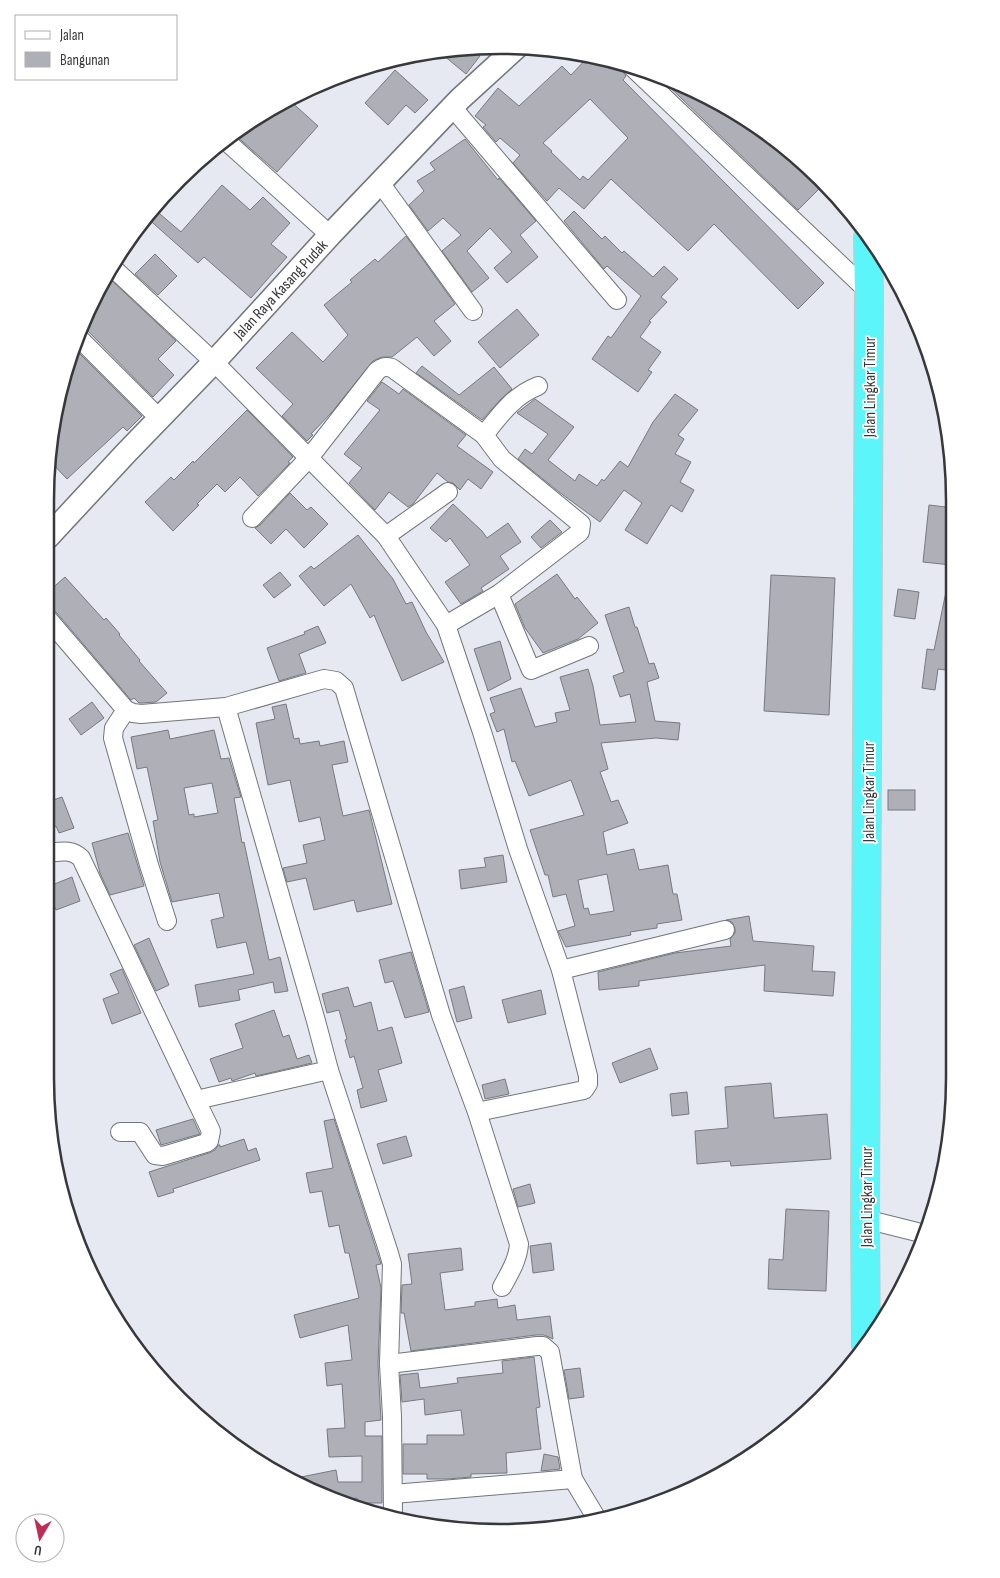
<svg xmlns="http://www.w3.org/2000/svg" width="1000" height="1578" font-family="'Sofia Sans Condensed',sans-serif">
<rect width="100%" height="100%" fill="#e7e9f2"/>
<g fill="#aeafb7" stroke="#787981" fill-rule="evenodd">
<polygon points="470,48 480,56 466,74 437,50"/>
<path d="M589,56L621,62V69L626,76L623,80L824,283L798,309L714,224L688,251L611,179L584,209L559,188L547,201L513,163L520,155L500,138L496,142L483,127L486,125L475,116L498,88L519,106L562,66L571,75ZM590,99L628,138L588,180L583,176L580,180L551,152L552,151L543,143Z"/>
<polygon points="395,70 428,100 415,113 406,105 388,125 365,103"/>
<polygon points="658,76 702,92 777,139 824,184 798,210"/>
<polygon points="288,99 318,126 277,172 234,134 273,106"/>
<polygon points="465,139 498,180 499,178 536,221 520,235 538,257 507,283 494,268 512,252 490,228 467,251 489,278 472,292 442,251 461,235 443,218 428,231 409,205 424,191 417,181 435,170 430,163"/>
<polygon points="222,185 250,210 263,197 290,223 271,244 287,257 251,298 204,257 198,263 145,216 153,208 181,232"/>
<polygon points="574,211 602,239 605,236 622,253 624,251 653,277 664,266 678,279 661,297 667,302 649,321 651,322 640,337 661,352 648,370 652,372 638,392 592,359 608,336 611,338 641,296 607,266 604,269 564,221"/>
<polygon points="406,236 455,304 434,321 451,341 434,356 417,337 392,357 382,357 373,361 332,412 311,434 313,435 307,441 282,416 293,404 256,368 292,332 323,362 348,335 324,305 352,282 350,280 375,259 378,262"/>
<polygon points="155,254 177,276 158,295 135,274"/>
<polygon points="108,277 176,341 158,359 174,375 153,397 85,328 80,326"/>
<polygon points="517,309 539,335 500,368 478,342"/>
<polygon points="74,348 142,416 127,431 123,427 67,479 49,460 49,441"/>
<polygon points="422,366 459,395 494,367 512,389 500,400 482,420 416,373"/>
<polygon points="382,382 399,394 403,389 466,435 457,446 493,472 481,489 468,479 460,490 453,483 448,482 437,473 413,504 408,507 389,492 375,510 349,483 362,468 344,454 380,410 367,401"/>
<polygon points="675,394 698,410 678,435 684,439 675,454 691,462 680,482 694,490 682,512 671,505 647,544 625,530 642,503 624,490 600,522 559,492 518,459 525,449 532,454 548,434 517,413 535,399 574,427 548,460 575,481 579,474 597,486 602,479 604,481 620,461 628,467 653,422"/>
<polygon points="247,410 293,457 288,462 290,463 258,496 240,477 225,492 217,484 197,504 199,505 173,531 145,502 171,477 174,480 193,461 194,463"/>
<polygon points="290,493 307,510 311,507 328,524 304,548 286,529 271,544 255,528 260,525"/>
<polygon points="453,504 482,531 487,538 508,523 521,542 500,556 509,569 481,588 483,591 461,604 445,582 470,565 450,538 446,542 430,528"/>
<polygon points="929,505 954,508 954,540 951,565 923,562"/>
<polygon points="550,520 562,532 541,548 531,537"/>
<polygon points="358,535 393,579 406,604 412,602 426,632 444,662 402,681 374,615 370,618 351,584 324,606 299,576 311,566 314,569"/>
<polygon points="280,572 291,585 274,598 263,585"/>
<polygon points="557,574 575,599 577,597 598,623 578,639 543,653 525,628 515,604"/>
<polygon points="771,575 835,578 829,715 764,711"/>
<polygon points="65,577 104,620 106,618 120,634 119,635 140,660 139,661 167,693 156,702 141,703 139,703 134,698 131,700 56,612 48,609 48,592"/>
<polygon points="948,582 954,583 953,671 938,669 935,690 922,688 927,649 934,650"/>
<polygon points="898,589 919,592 915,619 894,616"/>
<path d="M629,607L635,627H637L649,664L654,663L659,678L647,682L655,721L680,723L678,740L656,738L601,743L608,769L600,772L611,802L618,800L628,823L603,832L607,855L634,849L639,870L668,865L673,894H677L682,920L657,924V928L630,932L631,935L566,947L558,931L575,926L566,894L553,897L548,875H545L530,830L584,815L571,780L529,796L515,761L512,762L504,729L497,732L490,714L495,712L490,698L521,688L535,727L557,722L555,713L570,710L560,677L588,669L593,686L600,725L636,722L630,694L620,697L613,676L624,672L605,615ZM607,874L614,911L590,915L588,908L584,909L578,880Z"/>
<polygon points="318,626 326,643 299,654 306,673 279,681 267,648 305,634 304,632"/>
<polygon points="500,641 511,679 488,691 474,649"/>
<polygon points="92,702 104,718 81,735 69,719"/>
<polygon points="286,704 294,739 299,738 300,744 319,741 320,746 344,741 348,762 332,765 343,816 369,810 392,904 357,912 354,900 314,910 306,878 287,882 283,868 307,863 303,845 325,840 320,817 299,822 290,780 268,785 256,723 275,719 272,707"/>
<path d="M168,730L170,739L214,730L221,759L229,758L241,797L234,798L242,843L244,842L269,960L280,957L288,991L275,993L273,982L238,990L240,1000L199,1007L195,985L254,974L246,942L217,948L211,920L224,917L219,893L172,902L160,862L153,821L158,820L147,767L137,769L131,737ZM212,783L218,813L194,817V814L189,815L184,788Z"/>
<rect x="888" y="790" width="27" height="20"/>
<polygon points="62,797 74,828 59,833 56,826 46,830 47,802"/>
<polygon points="128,833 144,886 110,895 100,873 92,843"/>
<polygon points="503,855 507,882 461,889 459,870 486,867 484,858"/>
<polygon points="72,877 80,901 56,910 47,887"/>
<polygon points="749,916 753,941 814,946 812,971 835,972 833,996 764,991 765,965 639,981 639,986 599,990 598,972 675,953 731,946 730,939 735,933 735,928 732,922 726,920"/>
<polygon points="149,938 169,985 156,991 134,945"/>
<polygon points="411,952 429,1012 405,1018 393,981 385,983 379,960"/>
<polygon points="122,969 141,1013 112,1024 103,999 119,993 110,974"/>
<polygon points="464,986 472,1018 457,1022 449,990"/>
<polygon points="348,987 354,1007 371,1002 378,1031 392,1027 402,1063 378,1070 387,1101 361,1108 357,1090 363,1088 354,1056 350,1058 345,1040 347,1039 339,1010 327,1013 322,994"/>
<polygon points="541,990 546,1014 508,1023 502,1000"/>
<polygon points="274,1010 283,1037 289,1035 297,1059 309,1055 312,1063 256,1076 255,1073 232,1081 231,1078 219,1082 210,1059 243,1048 235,1024"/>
<polygon points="650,1048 658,1069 620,1083 612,1063"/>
<polygon points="505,1079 509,1094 485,1099 482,1085"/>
<polygon points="771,1083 774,1118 827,1114 831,1159 731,1166 730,1161 697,1164 695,1131 728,1128 725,1087"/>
<polygon points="687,1092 689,1114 672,1116 670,1094"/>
<polygon points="193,1119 200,1134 161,1145 156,1130"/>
<polygon points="334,1119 381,1264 376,1265 381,1288 378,1364 381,1420 365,1422 365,1436 382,1436 382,1503 357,1503 357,1498 339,1501 296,1478 336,1470 338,1482 362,1482 362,1456 329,1457 327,1429 345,1428 342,1384 327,1386 325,1363 352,1360 348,1325 300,1338 294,1315 359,1298 349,1253 345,1253 339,1225 329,1227 322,1191 310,1193 306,1173 333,1168 324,1121"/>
<polygon points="406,1136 412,1156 383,1164 377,1144"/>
<polygon points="244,1139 248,1151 256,1148 260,1160 173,1189 174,1192 158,1197 149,1172 209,1153 215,1150 218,1145 220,1145 220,1147"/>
<polygon points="530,1184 535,1203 518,1207 513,1189"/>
<polygon points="786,1209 829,1211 826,1291 768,1289 769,1259 783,1260"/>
<polygon points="551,1243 554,1270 533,1273 530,1246"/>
<polygon points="461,1248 463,1270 440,1273 445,1310 475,1306 475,1302 497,1299 498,1308 515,1305 517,1320 550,1316 553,1339 544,1335 536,1335 411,1351 404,1313 401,1313 402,1285 412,1284 408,1254"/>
<polygon points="534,1357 540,1407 536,1408 541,1449 506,1453 507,1473 471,1474 471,1477 447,1479 427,1479 427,1474 403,1474 403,1444 427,1444 427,1435 464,1435 461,1410 425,1415 424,1399 402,1402 400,1375 418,1373 420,1388 458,1383 457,1378 503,1373 502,1361"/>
<polygon points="580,1368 584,1397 569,1399 564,1370"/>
<polygon points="544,1454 558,1457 560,1469 541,1471"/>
</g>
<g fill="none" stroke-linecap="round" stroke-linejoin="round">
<g stroke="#73757c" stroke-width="20">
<g id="minor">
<polyline points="631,66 869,292"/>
<polyline points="452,107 617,300"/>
<polyline points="225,140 330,235"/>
<polyline points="381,184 473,311"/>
<polyline points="113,268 214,362 386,536 446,625 482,732 518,849 561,970 588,1076 588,1084 584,1090 477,1112"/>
<polyline points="77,336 160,419"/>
<path d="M484,435C500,415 513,396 538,386"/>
<path d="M252,518L309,458L377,371C382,367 385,366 392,368L484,435L502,459L581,524L580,532L499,594L446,625"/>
<polyline points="386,536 448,492"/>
<polyline points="499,594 531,670 589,646"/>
<path d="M48,619L126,710L133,713L141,714L226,707L324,679L336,681L344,688L441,1015L477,1112L519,1244C518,1260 509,1274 502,1287"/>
<polyline points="226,707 316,1021 329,1070 388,1250 392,1264 389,1364 392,1416 393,1517"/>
<polyline points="126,710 114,728 113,738 149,865 167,921"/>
<path d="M46,853C59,852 71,848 81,858L196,1100L329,1070"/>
<polyline points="561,970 725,930"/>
<polyline points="120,1132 140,1132 155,1155 163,1156 206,1143 209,1141 211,1131 196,1100"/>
<polyline points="865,1219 925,1234"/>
<polyline points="389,1364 537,1346 543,1346 550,1352 573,1479"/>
<polyline points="393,1494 573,1479 597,1519"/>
</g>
</g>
<g stroke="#73757c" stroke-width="25">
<polyline id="tertiary" points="48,537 126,453 214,362 330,235 460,99 518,46"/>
</g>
<g stroke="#c7c7c8" stroke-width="30">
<polyline id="trunk" points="866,1345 865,1219 869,292 868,238"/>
</g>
<use href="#minor" stroke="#fff" stroke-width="18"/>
<use href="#tertiary" stroke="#fff" stroke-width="22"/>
<use href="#trunk" stroke="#5cf6fa" stroke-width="28"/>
</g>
<g text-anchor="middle" stroke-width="4" stroke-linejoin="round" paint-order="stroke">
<g font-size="16" fill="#38383c" stroke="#fff">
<text transform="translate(280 289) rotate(-47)" y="6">Jalan Raya Kasang Pudak</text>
<text transform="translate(869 387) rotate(-90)" y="6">Jalan Lingkar Timur</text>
<text transform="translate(868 792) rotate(-90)" y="6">Jalan Lingkar Timur</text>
<text transform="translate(866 1197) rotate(-90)" y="6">Jalan Lingkar Timur</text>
</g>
</g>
<path d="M0 0H1000V1578H0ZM500 54H500A446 446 0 0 1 946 500V1078A446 446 0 0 1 500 1524H500A446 446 0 0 1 54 1078V500A446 446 0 0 1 500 54Z" fill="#fff" fill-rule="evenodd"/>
<path fill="none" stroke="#38383c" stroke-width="2.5" d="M500 54H500A446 446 0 0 1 946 500V1078A446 446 0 0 1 500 1524H500A446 446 0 0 1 54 1078V500A446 446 0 0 1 500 54Z"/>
<rect x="15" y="15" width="162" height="65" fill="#ffffff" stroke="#afafb1"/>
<rect x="25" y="31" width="25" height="8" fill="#ffffff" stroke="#afafb1"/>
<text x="60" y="40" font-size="15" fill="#38383c">Jalan</text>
<rect x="25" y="52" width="25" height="15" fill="#aeafb7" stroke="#afafb1"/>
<text x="60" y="65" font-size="15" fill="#38383c">Bangunan</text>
<g transform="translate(40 1538) rotate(189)"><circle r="24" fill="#ffffff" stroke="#afafb1"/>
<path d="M0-4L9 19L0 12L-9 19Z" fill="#bc2d57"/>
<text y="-8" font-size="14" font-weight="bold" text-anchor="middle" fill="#38383c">U</text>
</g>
</svg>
